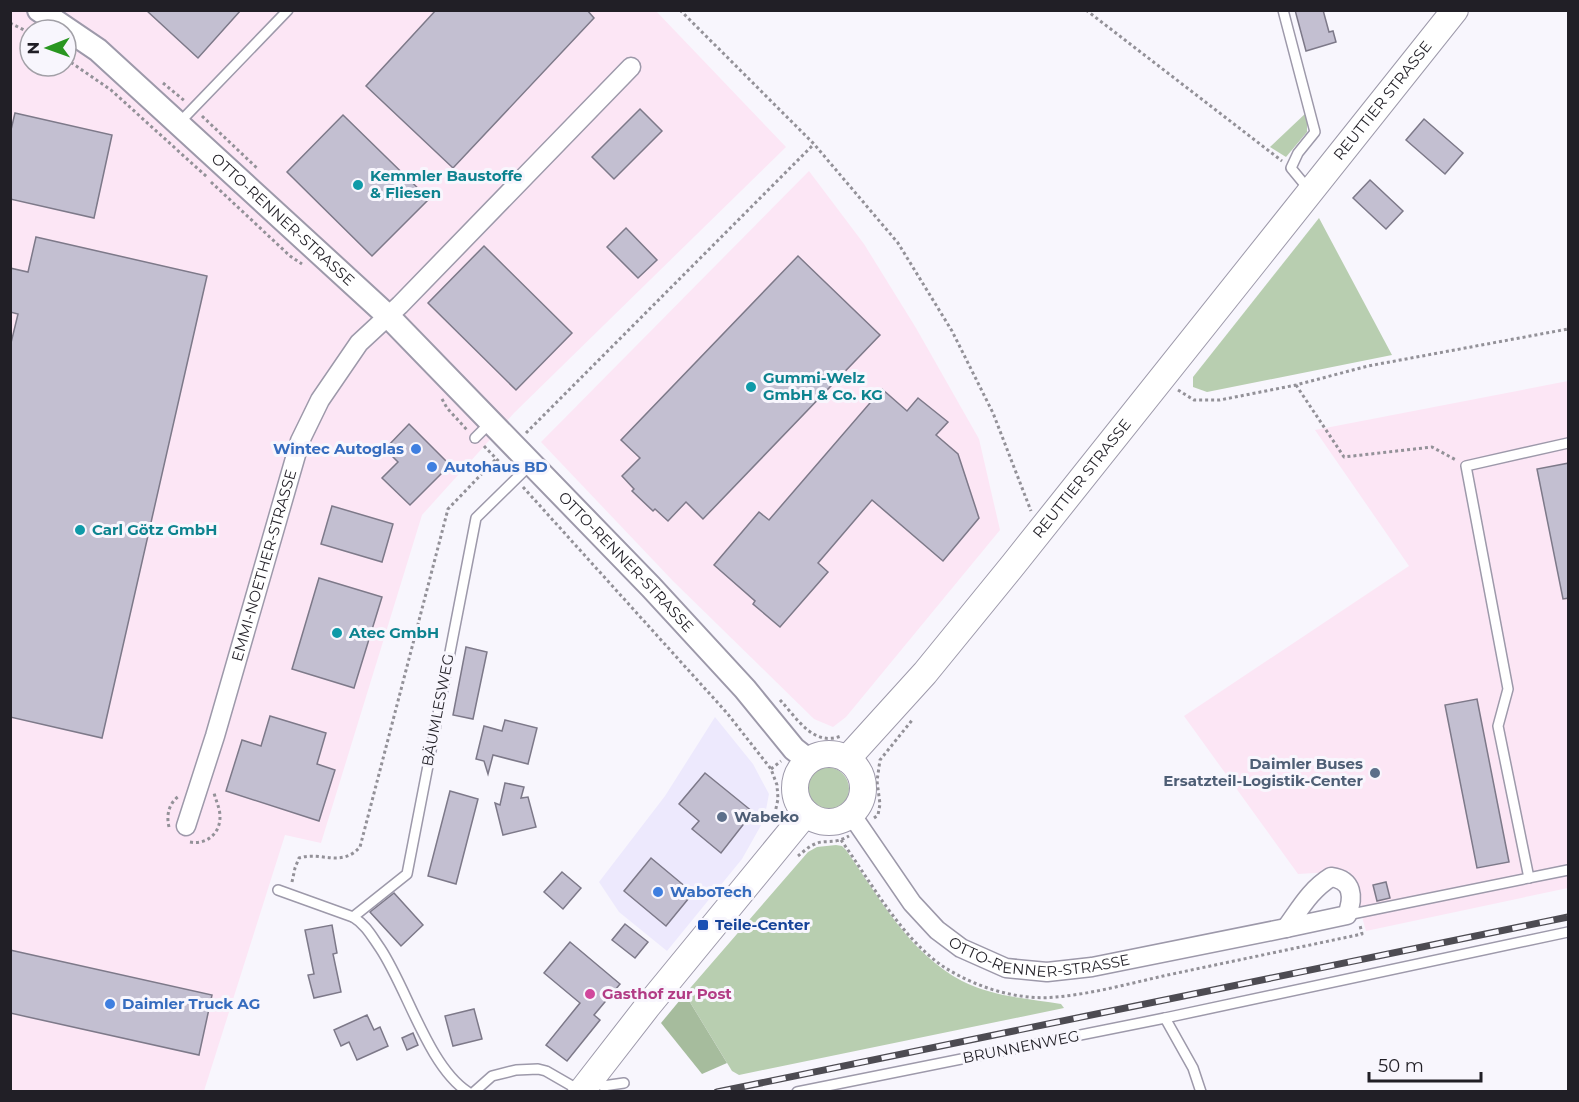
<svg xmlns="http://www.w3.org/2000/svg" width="1579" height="1102" font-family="Montserrat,sans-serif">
<rect width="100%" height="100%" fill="#f8f6fd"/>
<polygon fill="#ede9fd" points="715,717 753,764 769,794 764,820 742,859 667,951 619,912 599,882 665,796"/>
<g fill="#fce6f5" fill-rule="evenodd">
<path d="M10,11H656L786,147L514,413L422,515L321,843L285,835L204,1091H11ZM30,30H66V66H30Z"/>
<polygon points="809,171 864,244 916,328 979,439 1000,530 846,717 833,727 814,719 673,581 541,442"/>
<polygon points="1568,381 1568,888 1366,931 1349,871 1298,874 1184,716 1409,566 1315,430"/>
</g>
<g fill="#b8ceb0">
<polygon points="1307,112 1307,132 1286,157 1270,147"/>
<polygon points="1319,218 1392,355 1207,392 1193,387 1193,377"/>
<circle cx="827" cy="789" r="22"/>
<path d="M836,845L842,846L846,850C879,897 909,953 962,981C991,996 1028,999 1061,1004L1064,1008L739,1075L732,1071L685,994L808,852L817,847Z"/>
</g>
<polygon fill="#a6bc9d" points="685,994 727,1063 702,1074 661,1023"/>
<g fill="#c3bfd1" stroke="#7d7989" stroke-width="1.5">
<polygon points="146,10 241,10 198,58"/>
<polygon points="436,10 587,10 594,18 453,168 366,86"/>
<polygon points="1295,10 1323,10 1329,32 1333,31 1336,42 1306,51"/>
<polygon points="640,109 662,131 614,179 592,157"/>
<polygon points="15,113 112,135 94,218 10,199 10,134"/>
<polygon points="343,115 429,199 372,256 287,172"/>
<polygon points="1424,119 1463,153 1445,174 1406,140"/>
<polygon points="1370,180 1403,211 1386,229 1353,198"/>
<polygon points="626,228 657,260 638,278 607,247"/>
<polygon points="36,237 207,276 102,738 10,717 10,347 18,314 10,312 10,268 28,272"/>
<polygon points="484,246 572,333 516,390 428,303"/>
<polygon points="798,256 880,335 703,519 686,502 668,521 655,509 653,511 632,491 634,489 622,476 640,458 621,440"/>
<polygon points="882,389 907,411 918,398 948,422 936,435 958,454 979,518 943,561 872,500 818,563 828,572 780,627 753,604 755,601 714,565 759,512 769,520"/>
<polygon points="409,424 450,465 410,505 382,478 398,462 385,449"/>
<polygon points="1569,463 1569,598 1563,599 1537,469"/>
<polygon points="332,506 393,524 382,562 321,544"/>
<polygon points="319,578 382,597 354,688 292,669"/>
<polygon points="466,647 487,652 473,719 453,715"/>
<polygon points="1477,699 1509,862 1477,868 1445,705"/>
<polygon points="270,716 326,733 317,764 335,770 319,821 226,791 242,740 261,746"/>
<polygon points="505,720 537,728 528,764 493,755 488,774 484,761 476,759 484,726 502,731"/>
<polygon points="705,773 753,812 721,853 692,829 699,821 679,804"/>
<polygon points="505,783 524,787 521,798 528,797 536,827 503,835 495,803 500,805"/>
<polygon points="450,791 478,799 456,884 428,876"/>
<polygon points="651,858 693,893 666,926 624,891"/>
<polygon points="562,872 581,888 563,909 544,892"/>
<polygon points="1386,882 1390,898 1377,901 1373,885"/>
<polygon points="394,893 423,925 401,946 370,912"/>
<polygon points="625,924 648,942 635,958 612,940"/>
<polygon points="332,925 337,953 333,954 341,992 314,998 308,975 314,974 305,930"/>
<polygon points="570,942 620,984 594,1015 600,1020 567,1061 546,1045 580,1003 544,973"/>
<polygon points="10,950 212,995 199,1055 10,1013"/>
<polygon points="474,1009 482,1039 453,1046 445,1016"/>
<polygon points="367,1015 374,1030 380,1027 388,1046 357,1060 349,1042 341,1046 334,1030"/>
<polygon points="413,1033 418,1045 407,1050 402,1038"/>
</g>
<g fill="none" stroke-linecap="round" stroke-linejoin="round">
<g stroke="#9d99aa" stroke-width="12">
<g id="service">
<polyline points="1283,10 1315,132 1298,153 1291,168 1310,191"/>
<polyline points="179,123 288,10"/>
<polyline points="475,438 490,423"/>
<polyline points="1529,878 1498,726 1508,689 1466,466 1568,443"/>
<path d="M278,890L353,917C366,925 371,935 380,948C407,988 428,1066 468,1092"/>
<polyline points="1347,915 1568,870"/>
<polyline points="353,917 407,874 476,518 530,465"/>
<polyline points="1165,1018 1568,932"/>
<polyline points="593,1079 603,1086 624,1083"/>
<polyline points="474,1092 492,1076 516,1070 538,1069 546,1071 579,1090"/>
<polyline points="797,1092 1165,1018 1193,1068 1201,1092"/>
</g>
</g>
<g stroke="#9d99aa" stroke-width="21">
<g id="minor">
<path id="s1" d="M851,814L912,903L937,930L961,948L1006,968L1047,972L1092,967L1286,928"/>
<path id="s2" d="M186,826L215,736L300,441L320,400L359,343L400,305L631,67"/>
<path d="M1331,877C1353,880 1354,897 1347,915L1286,928C1300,909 1310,890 1331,877Z"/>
</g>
</g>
<g stroke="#9d99aa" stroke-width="26">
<g id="tertiary">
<path id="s3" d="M39,10L98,50L388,316L651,587L745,689L794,749L808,760"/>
</g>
</g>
<g stroke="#9d99aa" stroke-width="28">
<g id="secondary">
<circle cx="829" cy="788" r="34"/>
<path id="s4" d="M847,759L925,673L1013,565L1455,10"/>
<polyline points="581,1092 647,1007 806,813"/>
</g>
</g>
<g stroke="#939198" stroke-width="3" stroke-dasharray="3 3" stroke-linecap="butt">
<polyline points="680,10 814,144 898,243 952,331 993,413 1031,511"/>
<polyline points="1086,10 1282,161"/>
<polyline points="10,23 30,33"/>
<polyline points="66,59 111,90 207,177"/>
<polyline points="163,83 186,102"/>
<polyline points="202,116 258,169"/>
<polyline points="211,182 290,256 302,264"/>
<polyline points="1296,385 1344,457 1432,447 1456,460"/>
<polyline points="1178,390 1194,400 1220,400 1296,385 1368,366 1568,329"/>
<polyline points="442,399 447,408 468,431"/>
<polyline points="526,433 814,144"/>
<polyline points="484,446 508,471"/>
<polyline points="523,487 727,713 771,769 777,785 778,799 775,813 779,816"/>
<path d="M780,700C797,718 813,747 841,736"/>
<polyline points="771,769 781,761"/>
<polyline points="874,818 878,815 880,804 877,781 880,760 913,719"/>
<path d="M169,827C166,815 169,803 179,796"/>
<path d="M841,840C871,882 901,938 944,967C975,987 1018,1001 1056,997C1091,994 1128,984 1163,976C1229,962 1296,948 1362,934L1360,925"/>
<path d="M190,842C206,845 220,834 220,817C220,808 216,801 214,793"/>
<path d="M798,856C803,852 809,846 815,844C825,839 834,845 849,836"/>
<path d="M292,882L295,868L299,858C322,851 341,868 360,847L448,509L496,459"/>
</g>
<use href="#service" stroke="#fff" stroke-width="9"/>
<use href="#minor" stroke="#fff" stroke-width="18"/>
<use href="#tertiary" stroke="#fff" stroke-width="22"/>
<use href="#secondary" stroke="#fff" stroke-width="26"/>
<g stroke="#4d4b52" stroke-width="7">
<polyline id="rail" points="717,1092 1568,917"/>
</g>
<use href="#rail" stroke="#f8f6fd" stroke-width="4.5" stroke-dasharray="14" stroke-linecap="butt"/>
</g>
<g fill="#0f9aa8" stroke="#f8f6fd" stroke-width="2">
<circle cx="358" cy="185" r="6"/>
<circle cx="751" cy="387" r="6"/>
<circle cx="80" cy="530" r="6"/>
<circle cx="337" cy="633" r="6"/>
</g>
<g fill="#3f7fe0" stroke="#f8f6fd" stroke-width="2">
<circle cx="416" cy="449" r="6"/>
<circle cx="432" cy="467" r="6"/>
<circle cx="658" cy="892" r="6"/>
<circle cx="110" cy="1004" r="6"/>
</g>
<g fill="#5c6f8a" stroke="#f8f6fd" stroke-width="2">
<circle cx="1375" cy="773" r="6"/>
<circle cx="722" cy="817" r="6"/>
</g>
<rect fill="#1a4fb4" stroke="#f8f6fd" stroke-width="2" x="697" y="919" width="12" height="12" rx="3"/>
<circle fill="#d1479c" stroke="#f8f6fd" stroke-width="2" cx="590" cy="994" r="6"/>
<g text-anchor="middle" stroke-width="6" stroke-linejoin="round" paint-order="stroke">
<g font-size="15" fill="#211f26" stroke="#f8f6fd">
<text dy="5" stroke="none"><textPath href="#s4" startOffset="849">REUTTIER STRASSE</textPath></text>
<text dy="5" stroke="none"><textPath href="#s3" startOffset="322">OTTO-RENNER-STRASSE</textPath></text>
<text dy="5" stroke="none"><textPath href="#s4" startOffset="366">REUTTIER STRASSE</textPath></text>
<text dy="5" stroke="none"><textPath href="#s3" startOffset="807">OTTO-RENNER-STRASSE</textPath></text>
<text dy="5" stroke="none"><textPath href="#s2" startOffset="272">EMMI-NOETHER-STRASSE</textPath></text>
<text transform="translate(438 710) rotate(-79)" y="5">BÄUMLESWEG</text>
<text dy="5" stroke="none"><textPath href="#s1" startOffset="255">OTTO-RENNER-STRASSE</textPath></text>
<text transform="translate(1021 1047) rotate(-11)" y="5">BRUNNENWEG</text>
</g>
<g font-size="15" font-weight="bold" fill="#0d838f" stroke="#f8f6fd" text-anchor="start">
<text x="370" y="181">Kemmler Baustoffe<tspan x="370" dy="17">&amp; Fliesen</tspan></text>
<text x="763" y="383">Gummi-Welz<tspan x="763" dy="17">GmbH &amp; Co. KG</tspan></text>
<text x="92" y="535">Carl Götz GmbH</text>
<text x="349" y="638">Atec GmbH</text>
</g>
<g font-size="15" font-weight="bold" fill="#366cbe" stroke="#f8f6fd" text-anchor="start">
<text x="404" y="454" text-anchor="end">Wintec Autoglas</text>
<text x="444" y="472">Autohaus BD</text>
<text x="670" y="897">WaboTech</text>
<text x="122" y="1009">Daimler Truck AG</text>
</g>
<g font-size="15" font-weight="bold" fill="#4e5e75" stroke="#f8f6fd" text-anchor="end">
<text x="1363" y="769">Daimler Buses<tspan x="1363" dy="17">Ersatzteil-Logistik-Center</tspan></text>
<text x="734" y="822" text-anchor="start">Wabeko</text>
</g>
<g font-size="15" font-weight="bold" fill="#164399" stroke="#f8f6fd" text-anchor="start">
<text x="715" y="930">Teile-Center</text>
</g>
<g font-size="15" font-weight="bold" fill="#b23c85" stroke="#f8f6fd" text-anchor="start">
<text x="602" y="999">Gasthof zur Post</text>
</g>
</g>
<rect width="1579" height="1102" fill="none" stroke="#211f26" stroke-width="24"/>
<g transform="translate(48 48) rotate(269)"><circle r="28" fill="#f8f6fd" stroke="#a2a0a7" stroke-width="1.5"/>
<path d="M0-4.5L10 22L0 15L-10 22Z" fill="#299620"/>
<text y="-9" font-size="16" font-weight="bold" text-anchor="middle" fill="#211f26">N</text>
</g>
<path d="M1369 1072v9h112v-9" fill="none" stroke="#211f26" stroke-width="3"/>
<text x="1378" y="1072" font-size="18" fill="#211f26" stroke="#f8f6fd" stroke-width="4.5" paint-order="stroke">50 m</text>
</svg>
